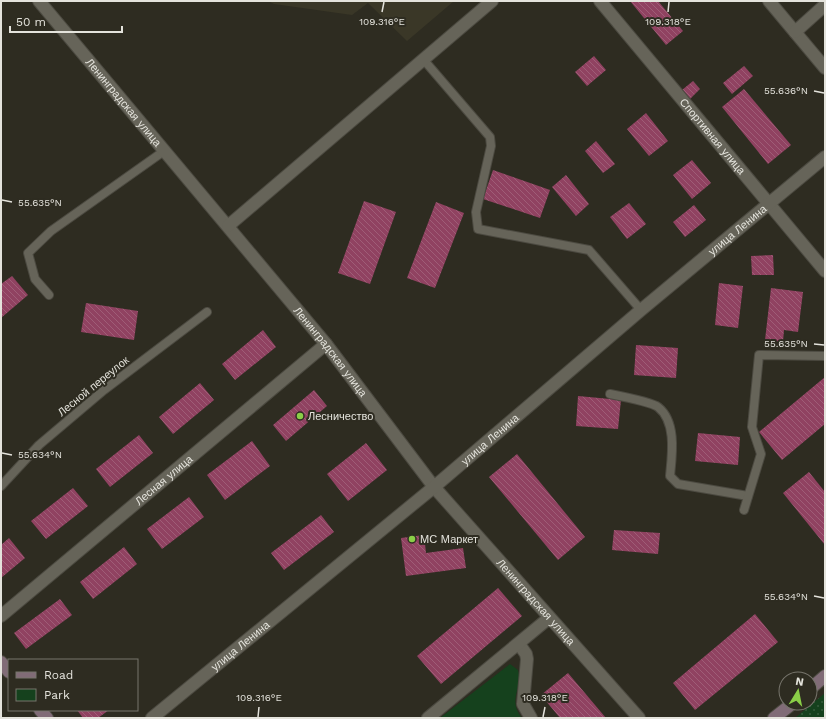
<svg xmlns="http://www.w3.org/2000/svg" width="826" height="719" font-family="'Work Sans',sans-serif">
<defs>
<pattern id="grass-dots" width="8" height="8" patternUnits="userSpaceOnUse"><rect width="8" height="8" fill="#15411d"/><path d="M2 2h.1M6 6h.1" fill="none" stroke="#375c3d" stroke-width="1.8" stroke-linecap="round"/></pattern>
<pattern id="building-back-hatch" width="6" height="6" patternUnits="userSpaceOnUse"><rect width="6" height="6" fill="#904261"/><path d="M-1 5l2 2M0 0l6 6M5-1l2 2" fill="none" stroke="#9f5d77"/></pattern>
</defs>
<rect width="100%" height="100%" fill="#2e2c21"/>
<polygon fill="#3a3727" points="268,1 454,1 407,41 368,3 352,15 274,4"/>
<polygon fill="url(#grass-dots)" points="825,693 825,718 795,718"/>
<path fill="#15411d" d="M510,664L518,670C523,688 507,700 522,718H440Z"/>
<g fill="url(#building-back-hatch)">
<polygon points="630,1 658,1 683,31 666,45"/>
<polygon points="594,56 606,70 587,86 575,72"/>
<polygon points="744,66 753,76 732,94 723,83"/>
<polygon points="693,81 700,89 690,99 682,90"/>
<polygon points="744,89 791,145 768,164 722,107"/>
<polygon points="646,113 668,141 649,156 627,129"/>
<polygon points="596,141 615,164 603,173 585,151"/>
<polygon points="692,160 711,183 692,199 673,175"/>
<polygon points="493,170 550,190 540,218 483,199"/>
<polygon points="566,175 589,204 576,216 552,187"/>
<polygon points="364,201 396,212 370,284 338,273"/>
<polygon points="436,202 464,213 435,288 407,278"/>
<polygon points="629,203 646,224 627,239 610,217"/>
<polygon points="694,205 706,220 685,237 673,222"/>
<polygon points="773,255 774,275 752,275 751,256"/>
<polygon points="12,276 28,295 1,318 1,284"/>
<polygon points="719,283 743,286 738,328 715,325"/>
<polygon points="771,288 803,292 798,332 784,330 783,342 765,340"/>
<polygon points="86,303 138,311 134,340 81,332"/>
<polygon points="263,330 276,347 235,380 222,364"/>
<polygon points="636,345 678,348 676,378 634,375"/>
<polygon points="825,377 825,424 782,460 759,432"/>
<polygon points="200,383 214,400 173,434 159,417"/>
<polygon points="314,390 327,406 286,441 273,425"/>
<polygon points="578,396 621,400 618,429 576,426"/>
<polygon points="698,433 740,437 738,465 695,461"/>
<polygon points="139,435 153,453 110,487 96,469"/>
<polygon points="252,441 270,466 225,500 207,475"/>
<polygon points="366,443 387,470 348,501 327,474"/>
<polygon points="517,454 585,537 558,560 489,477"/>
<polygon points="809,472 825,492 825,545 783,493"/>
<polygon points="73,488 88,506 46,539 31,521"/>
<polygon points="189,497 204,517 162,549 147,529"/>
<polygon points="321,515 334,532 284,570 271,553"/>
<polygon points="614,530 660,533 658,554 612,550"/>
<polygon points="424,535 426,553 463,548 466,568 406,576 401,538"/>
<polygon points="9,538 25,558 1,578 1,545"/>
<polygon points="124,547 137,564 93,599 80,582"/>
<polygon points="498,588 522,616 441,684 417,656"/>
<polygon points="60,599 72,615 26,649 14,633"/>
<polygon points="755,614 778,642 695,710 673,683"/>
<polygon points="568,673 606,718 560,718 541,695"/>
<polygon points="77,710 109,710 98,718 83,718"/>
</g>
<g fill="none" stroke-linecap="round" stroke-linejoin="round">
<g stroke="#4c4a41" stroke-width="10">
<g id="lane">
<polyline points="423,59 490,137 491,146 476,212 478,229 589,250 641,310"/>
<polyline points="49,295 35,279 28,253 51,231 164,151"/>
<path d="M610,394C620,396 653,403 658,407C677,422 672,455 670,476L678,484L748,496"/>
<polyline points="1,486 39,445 104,390 207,312"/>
<polyline points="744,510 761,454 752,427 759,355 825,356"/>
</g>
</g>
<g stroke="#4c4a41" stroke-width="14">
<g id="street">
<path id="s1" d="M39,1L326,344L434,487L639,718"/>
<path id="s2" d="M600,1L825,271"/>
<polyline points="769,1 825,68"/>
<polyline points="795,32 825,5"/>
<polyline points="228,226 492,1"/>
<path id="s3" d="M1,616L326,344"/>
<polyline points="519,644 526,654 527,659 523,704 531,718"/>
<path id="s4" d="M152,718L434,487L641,310L825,157"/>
<polyline points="428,718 549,618"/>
</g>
</g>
<g stroke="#4c4a41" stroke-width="14">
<g id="secondary">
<polyline points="1,662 9,672"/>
<polyline points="810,689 825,676"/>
<polyline points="40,710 47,718"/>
<polyline points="774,718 793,703"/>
</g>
</g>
<use href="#lane" stroke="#666459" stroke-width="8"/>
<use href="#street" stroke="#666459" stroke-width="12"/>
<use href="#secondary" stroke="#816c77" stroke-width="12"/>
</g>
<path fill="none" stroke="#e4e3dc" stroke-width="1.5" d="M382,12L384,2M668,12L669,2M814,91L824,93M2,200L12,202M814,344L824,345M2,453L12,455M814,596L824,598M258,717L259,707M543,717L545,707"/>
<g fill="#8ace47" stroke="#2e2c21" stroke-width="1.5">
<circle cx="300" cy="416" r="4"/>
<circle cx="412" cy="539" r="4"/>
</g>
<g text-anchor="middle" stroke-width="4" stroke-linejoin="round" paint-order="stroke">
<g font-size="11" fill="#e4e3dc" stroke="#2e2c21">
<text dy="4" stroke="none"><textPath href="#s1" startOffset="132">Ленинградская улица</textPath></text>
<text dy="4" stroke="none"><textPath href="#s2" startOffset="176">Спортивная улица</textPath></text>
<text dy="4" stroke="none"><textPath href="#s4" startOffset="762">улица Ленина</textPath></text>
<text dy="4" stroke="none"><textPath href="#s1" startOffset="456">Ленинградская улица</textPath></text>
<text transform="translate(93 386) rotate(-39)" y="4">Лесной переулок</text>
<text dy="4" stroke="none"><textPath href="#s4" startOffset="438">улица Ленина</textPath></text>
<text dy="4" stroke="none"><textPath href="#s3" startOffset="212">Лесная улица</textPath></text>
<text dy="4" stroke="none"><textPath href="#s1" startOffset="780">Ленинградская улица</textPath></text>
<text dy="4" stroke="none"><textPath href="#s4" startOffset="114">улица Ленина</textPath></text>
</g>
<g font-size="11" fill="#e4e3dc" stroke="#2e2c21" text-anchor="start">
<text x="308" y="420">Лесничество</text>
<text x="420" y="543">МС Маркет</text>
</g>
</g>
<g font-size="10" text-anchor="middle" fill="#e4e3dc" stroke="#2e2c21" stroke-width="4" stroke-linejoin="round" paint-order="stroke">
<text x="382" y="25">109.316°E</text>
<text x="668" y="25">109.318°E</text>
<text x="786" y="94">55.636°N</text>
<text x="40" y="206">55.635°N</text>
<text x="786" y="347">55.635°N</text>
<text x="40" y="458">55.634°N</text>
<text x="786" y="600">55.634°N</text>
<text x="259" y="701">109.316°E</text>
<text x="545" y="701">109.318°E</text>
</g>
<rect width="826" height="719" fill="none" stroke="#e4e3dc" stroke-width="4"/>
<rect x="8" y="659" width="130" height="52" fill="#2e2c21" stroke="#77756c"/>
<rect x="16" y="672" width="20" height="6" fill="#816c77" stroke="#77756c"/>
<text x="44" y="679" font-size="12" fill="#e4e3dc">Road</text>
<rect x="16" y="689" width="20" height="12" fill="#15411d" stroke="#77756c"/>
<text x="44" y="699" font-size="12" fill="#e4e3dc">Park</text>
<g transform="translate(798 691) rotate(10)"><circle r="19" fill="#2e2c21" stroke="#77756c"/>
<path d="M0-3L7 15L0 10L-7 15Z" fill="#8ace47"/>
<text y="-6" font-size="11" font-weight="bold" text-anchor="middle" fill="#e4e3dc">N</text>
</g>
<path d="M10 26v6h112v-6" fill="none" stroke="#e4e3dc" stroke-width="2"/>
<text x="16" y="26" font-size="12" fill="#e4e3dc" stroke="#2e2c21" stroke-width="3" paint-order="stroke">50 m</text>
</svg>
